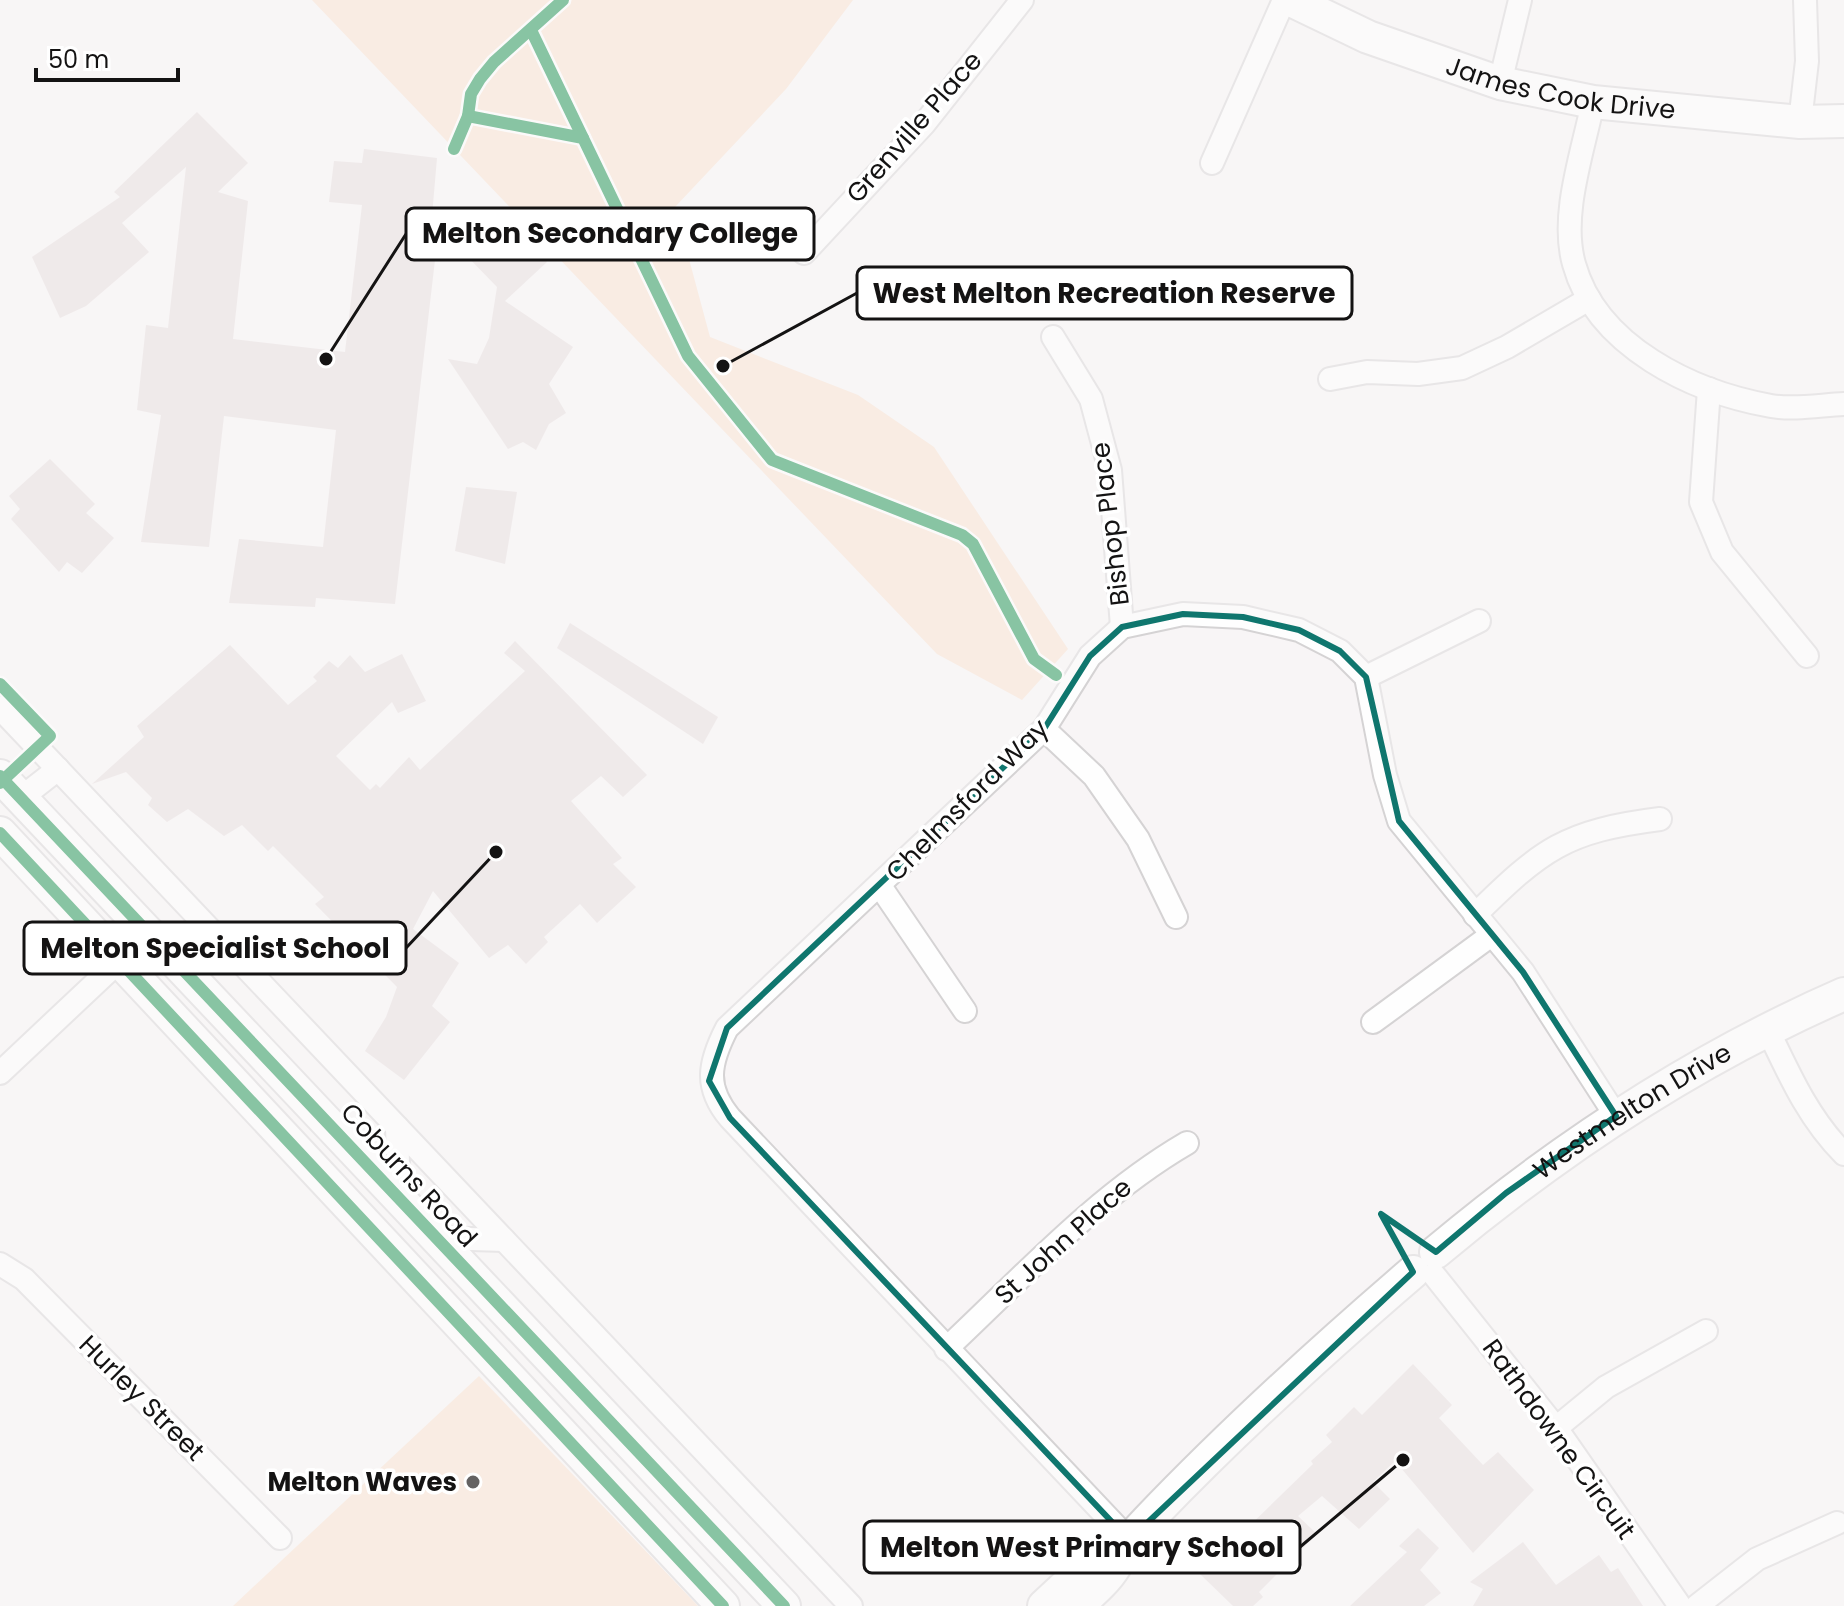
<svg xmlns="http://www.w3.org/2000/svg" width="1844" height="1606" font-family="Poppins,sans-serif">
<rect width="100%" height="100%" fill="#f8f5f6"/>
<g fill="#fae0cc">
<polygon points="312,0 853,0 786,89 675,207 710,337 858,395 934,447 1068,649 1022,700 937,654"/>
<polygon points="479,1376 698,1606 233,1606 251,1589"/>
</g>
<g fill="#e5dcdc">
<polygon points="197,112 248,163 218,192 248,201 233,339 345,352 362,205 329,202 334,161 362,163 364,149 437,158 432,216 440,217 395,604 316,598 315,607 229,603 239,539 323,547 336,430 224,416 209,547 141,542 161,415 137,410 146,325 168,328 186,167 122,223 149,252 86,306 60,318 32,257 120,197 114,192"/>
<polygon points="499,212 522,232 547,262 505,301 573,347 549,384 566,413 549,424 536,450 523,442 508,449 448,359 477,364 489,338 497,287 461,250"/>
<polygon points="50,459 95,504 86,513 114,538 82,573 67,562 59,572 11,519 20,509 9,496"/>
<polygon points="466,487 517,492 505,564 455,551"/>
<polygon points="570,623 718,717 703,744 557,648"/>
<polygon points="515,641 647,775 623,797 601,776 571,801 622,858 613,864 636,887 597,923 580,904 544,937 548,942 526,964 508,945 489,958 433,891 413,929 459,963 432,1006 450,1022 404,1080 365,1051 386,1017 397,987 315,904 324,897 273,846 268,851 242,825 224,836 188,809 167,822 148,805 152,798 126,772 92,784 144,737 137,726 230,645 288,705 317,681 313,677 329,661 338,668 350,655 365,672 402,654 426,701 398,713 392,702 336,756 370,790 376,784 380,788 409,757 420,770 525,671 504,653"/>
<polygon points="1413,1364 1452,1405 1439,1418 1483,1465 1498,1452 1534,1490 1473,1553 1395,1461 1373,1482 1390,1499 1359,1529 1322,1496 1298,1516 1317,1534 1259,1592 1263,1597 1253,1606 1233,1606 1200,1574 1313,1464 1311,1461 1332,1442 1326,1435 1354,1407 1362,1415"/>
<polygon points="1418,1528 1439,1548 1420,1570 1441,1593 1424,1606 1350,1606 1407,1552 1399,1546"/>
<polygon points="1523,1542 1556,1585 1599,1555 1611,1572 1618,1568 1643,1606 1473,1606 1483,1589 1470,1582"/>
</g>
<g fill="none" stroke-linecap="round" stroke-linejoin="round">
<g stroke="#d5d3d4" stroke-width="26">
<g id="street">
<polyline points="1500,83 1520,0"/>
<path d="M1593,102C1583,152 1560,215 1574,264C1597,347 1693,392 1771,406C1794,410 1821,405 1844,404"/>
<polyline points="1800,122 1807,61 1805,0"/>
<polyline points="1212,163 1284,0"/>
<polyline points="804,253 924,124 1022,0"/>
<polyline points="1053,337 1091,399 1110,470 1122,627"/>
<polyline points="1330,379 1367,372 1418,374 1462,368 1507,347 1589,299"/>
<polyline points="1709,389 1701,502 1722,552 1807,656"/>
<polyline points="1366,677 1479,621"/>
<polyline points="0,708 851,1606"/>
<polyline points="1044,729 1094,776 1138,839 1176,917"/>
<polyline points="21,798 58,769"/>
<polyline points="880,886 965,1011"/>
<path d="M1475,915C1542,849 1565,831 1660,819"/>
<polyline points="1373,1022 1490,936"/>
<path d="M1767,1028C1789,1074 1808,1118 1844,1154"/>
<polyline points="0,1073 118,962"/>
<polyline points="397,1127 399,1196"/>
<polyline points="439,1238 504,1240"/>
<polyline points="0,1264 24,1279 280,1538"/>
<polyline points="1434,1275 1556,1428 1680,1606"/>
<path d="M946,1349C1023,1277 1096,1196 1187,1143"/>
<polyline points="1556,1428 1606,1387 1706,1331"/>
<path d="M1129,1540L730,1118C704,1087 709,1063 727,1028L1044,729L1090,656L1122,627L1183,614L1243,617L1299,630L1340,651L1366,677L1385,775L1399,821L1523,972L1616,1116"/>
<polyline points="1697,1606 1757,1559 1837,1523"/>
</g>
</g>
<g stroke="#d5d3d4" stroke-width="36">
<g id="secondary">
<path id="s1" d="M1291,0L1368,37L1500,83L1593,102L1800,122L1844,121"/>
<polyline points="0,776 784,1606"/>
<polyline points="0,833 723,1606"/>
<path id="s2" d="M1436,1252C1560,1148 1695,1059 1844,994"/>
<polyline points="1044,1606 1100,1554"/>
<path d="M1077,1606C1090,1594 1106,1581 1115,1566C1125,1549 1132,1536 1146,1522C1230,1434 1321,1351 1413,1272"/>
</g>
</g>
<use href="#street" stroke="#fefefe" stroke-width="22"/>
<use href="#secondary" stroke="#fefefe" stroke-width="32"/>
<g stroke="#fff" stroke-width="17">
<g id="cycleway">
<polyline points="531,30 583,138"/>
<polyline points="468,116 583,138 688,356 772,460 962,535 973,544 1034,659 1056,675"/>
<polyline points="454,149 468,116 471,94 480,79 494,62 563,0"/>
<polyline points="0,684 50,736 0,783"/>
<polyline points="0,776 784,1606"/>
<polyline points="0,833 723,1606"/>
</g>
</g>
<use href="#cycleway" stroke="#00873e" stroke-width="12"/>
</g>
<path d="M0 0H1844V1606H0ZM1183,614L1243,617L1299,630L1340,651L1366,677L1399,821L1523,972L1616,1116L1506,1193L1436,1252L1381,1214L1413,1272L1129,1540L730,1118L709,1081L727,1028L1044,729L1090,656L1122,627Z" fill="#f8f5f6" fill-opacity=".55" fill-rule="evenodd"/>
<path fill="none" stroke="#0f766e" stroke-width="6" stroke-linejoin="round" d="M1183,614L1243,617L1299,630L1340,651L1366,677L1399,821L1523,972L1616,1116L1506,1193L1436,1252L1381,1214L1413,1272L1129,1540L730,1118L709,1081L727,1028L1044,729L1090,656L1122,627Z"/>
<circle fill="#646262" stroke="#fff" stroke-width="3" cx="473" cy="1482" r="8"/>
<g text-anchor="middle" stroke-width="7" stroke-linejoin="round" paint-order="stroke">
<g font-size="26" fill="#141313" stroke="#fff">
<text dy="9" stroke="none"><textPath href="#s1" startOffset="286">James Cook Drive</textPath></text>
<text transform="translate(914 127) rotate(-49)" y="9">Grenville Place</text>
<text transform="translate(1110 524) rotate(-97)" y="9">Bishop Place</text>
<text transform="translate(967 800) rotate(-45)" y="9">Chelmsford Way</text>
<text dy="9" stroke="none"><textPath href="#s2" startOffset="242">Westmelton Drive</textPath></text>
<text transform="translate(409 1175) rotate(47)" y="9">Coburns Road</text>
<text transform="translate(1063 1241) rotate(-42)" y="9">St John Place</text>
<text transform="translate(142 1398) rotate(45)" y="9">Hurley Street</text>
<text transform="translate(1559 1439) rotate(54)" y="9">Rathdowne Circuit</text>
</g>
<g font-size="26" font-weight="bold" fill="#141313" stroke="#fff" text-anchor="end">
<text x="457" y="1491">Melton Waves</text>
</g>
</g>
<path fill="none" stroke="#141313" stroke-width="3" d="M326 359L406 234M723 366L857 293M496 852L406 948M1403 1460L1300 1547"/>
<g fill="#141313" stroke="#fff" stroke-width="3">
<circle cx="326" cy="359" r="8"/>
<circle cx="723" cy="366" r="8"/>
<circle cx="496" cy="852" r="8"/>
<circle cx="1403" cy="1460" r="8"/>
</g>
<g fill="#fff" stroke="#141313" stroke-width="3">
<rect x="406" y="208" width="408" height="52" rx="8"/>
<rect x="857" y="267" width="495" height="52" rx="8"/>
<rect x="24" y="922" width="382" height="52" rx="8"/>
<rect x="864" y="1521" width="436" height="52" rx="8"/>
</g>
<g font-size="28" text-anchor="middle" font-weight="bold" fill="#141313">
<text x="610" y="243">Melton Secondary College</text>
<text x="1104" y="303">West Melton Recreation Reserve</text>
<text x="215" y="958">Melton Specialist School</text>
<text x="1082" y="1557">Melton West Primary School</text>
</g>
<path d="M36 68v12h142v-12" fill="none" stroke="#141313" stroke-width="4"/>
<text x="48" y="68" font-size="24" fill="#141313" stroke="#ffffff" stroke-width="6" paint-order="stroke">50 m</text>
</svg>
